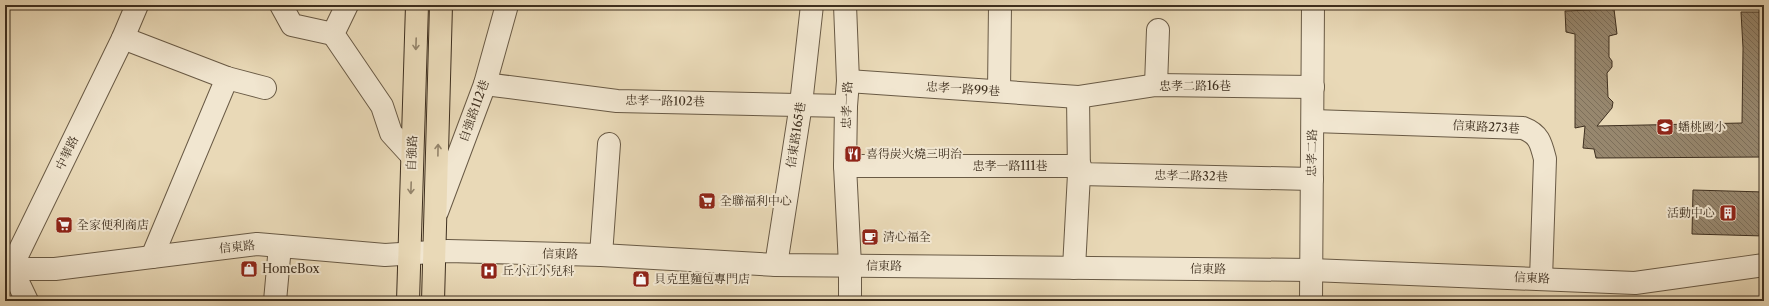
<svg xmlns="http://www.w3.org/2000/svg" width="1769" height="306" font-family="'Libre Caslon Text','Noto Serif TC',serif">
<defs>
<pattern id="building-back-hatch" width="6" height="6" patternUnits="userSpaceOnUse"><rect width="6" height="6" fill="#97876e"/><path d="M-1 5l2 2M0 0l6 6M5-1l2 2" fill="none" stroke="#7d6f5a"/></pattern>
</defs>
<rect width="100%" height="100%" fill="#e9d9b7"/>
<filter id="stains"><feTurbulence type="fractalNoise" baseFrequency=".005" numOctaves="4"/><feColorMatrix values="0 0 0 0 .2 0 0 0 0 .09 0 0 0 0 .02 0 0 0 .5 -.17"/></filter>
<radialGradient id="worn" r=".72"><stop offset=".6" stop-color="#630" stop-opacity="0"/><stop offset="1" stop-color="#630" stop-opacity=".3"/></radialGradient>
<g fill="url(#building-back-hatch)" stroke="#3e2f1f">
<polygon points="1614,9 1617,34 1609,36 1609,57 1612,61 1612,67 1607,73 1608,97 1613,102 1612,108 1597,126 1742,123 1743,48 1741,12 1764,12 1764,157 1596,158 1594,149 1583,148 1585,126 1575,128 1575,34 1566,32 1565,11"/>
<polygon points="1693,190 1764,192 1764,236 1692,234"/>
</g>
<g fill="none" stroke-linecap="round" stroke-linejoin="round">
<g stroke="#695a45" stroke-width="24">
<g id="minor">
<polyline points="281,5 292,25 333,34"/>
<polyline points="347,5 333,34 382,106 391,133 412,156"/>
<polyline points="845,5 848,81 846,106 845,166 850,265 850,301"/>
<polyline points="123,38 227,78 265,88"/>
<polyline points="848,81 1078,97 1156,85 1313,87"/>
<polyline points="485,84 617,101 846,106"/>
<polyline points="1156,85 1158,30"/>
<polyline points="999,91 1000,5"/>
<polyline points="1078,97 1079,174 1312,179"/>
<path d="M1313,121L1523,128C1539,134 1541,143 1545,159L1541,279"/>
<polyline points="845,166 1080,166"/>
<polyline points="437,212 485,84 507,5"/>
<polyline points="601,255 609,144"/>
<polyline points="6,257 27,301"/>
<polyline points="152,257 227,78"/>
<polyline points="776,265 801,104 812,5"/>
<polyline points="11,268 123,38 137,5"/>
<polyline points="1074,268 1079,174"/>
<polyline points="5,269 55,269 257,244 385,255 448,251 601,255 776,265 1311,270 1635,283 1764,265"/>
<polyline points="275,301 280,246"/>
<polyline points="1311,301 1313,5"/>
</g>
</g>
<g stroke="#3e2f1f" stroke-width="24">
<g id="major">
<polyline points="408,301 417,5"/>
<polyline points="433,301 441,5"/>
</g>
</g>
<use href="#minor" stroke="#f1e6d0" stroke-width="22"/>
<use href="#major" stroke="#e9d9b7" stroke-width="22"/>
</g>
<defs><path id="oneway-shaft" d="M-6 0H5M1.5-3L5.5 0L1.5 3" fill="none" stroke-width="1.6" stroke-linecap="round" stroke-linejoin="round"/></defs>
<g stroke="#94846b">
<use href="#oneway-shaft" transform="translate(416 44) rotate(92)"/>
<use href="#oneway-shaft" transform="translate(438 150) rotate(-89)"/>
<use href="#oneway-shaft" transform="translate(411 188) rotate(92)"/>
</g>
<defs>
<g id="school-square" transform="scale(0.9)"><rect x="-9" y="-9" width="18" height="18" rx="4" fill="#8f2418" stroke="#f1e6d0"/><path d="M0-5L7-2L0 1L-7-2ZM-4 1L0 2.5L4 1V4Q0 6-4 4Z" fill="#fff"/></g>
<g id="restaurant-square" transform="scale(0.9)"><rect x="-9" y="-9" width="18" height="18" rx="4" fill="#8f2418" stroke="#f1e6d0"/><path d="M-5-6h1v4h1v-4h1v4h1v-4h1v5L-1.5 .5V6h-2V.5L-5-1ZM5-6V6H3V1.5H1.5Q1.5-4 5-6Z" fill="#fff"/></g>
<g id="supermarket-square" transform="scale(0.9)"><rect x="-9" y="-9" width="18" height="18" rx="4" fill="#8f2418" stroke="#f1e6d0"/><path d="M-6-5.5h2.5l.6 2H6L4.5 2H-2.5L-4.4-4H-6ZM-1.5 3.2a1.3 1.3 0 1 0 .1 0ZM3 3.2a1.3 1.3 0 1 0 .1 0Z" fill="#fff"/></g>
<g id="building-square" transform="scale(0.9)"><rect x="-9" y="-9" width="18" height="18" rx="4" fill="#8f2418" stroke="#f1e6d0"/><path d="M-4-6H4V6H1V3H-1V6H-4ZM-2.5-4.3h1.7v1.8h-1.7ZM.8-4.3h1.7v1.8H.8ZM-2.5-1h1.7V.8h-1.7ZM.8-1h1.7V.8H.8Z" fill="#fff"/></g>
<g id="cafe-square" transform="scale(0.9)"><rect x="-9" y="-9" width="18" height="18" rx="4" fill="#8f2418" stroke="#f1e6d0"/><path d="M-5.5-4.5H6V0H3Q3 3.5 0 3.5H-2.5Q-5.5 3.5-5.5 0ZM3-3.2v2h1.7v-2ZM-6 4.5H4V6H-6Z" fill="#fff"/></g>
<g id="shop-square" transform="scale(0.9)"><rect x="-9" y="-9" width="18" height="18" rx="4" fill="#8f2418" stroke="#f1e6d0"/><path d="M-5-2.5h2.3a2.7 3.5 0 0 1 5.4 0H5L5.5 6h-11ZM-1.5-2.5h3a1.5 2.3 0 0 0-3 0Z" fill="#fff"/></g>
<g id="hospital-square" transform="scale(0.9)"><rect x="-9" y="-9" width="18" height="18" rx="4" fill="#8f2418" stroke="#f1e6d0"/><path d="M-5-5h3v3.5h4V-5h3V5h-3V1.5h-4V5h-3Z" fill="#fff"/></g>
</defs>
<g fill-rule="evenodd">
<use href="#school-square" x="1665" y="127"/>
<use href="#restaurant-square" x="853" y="154"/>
<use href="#supermarket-square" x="707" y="201"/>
<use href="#building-square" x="1728" y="213"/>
<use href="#supermarket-square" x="64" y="225"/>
<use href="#cafe-square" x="870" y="237"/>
<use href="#shop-square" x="249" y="269"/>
<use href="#hospital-square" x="489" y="271"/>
<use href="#shop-square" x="641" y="279"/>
</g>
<g text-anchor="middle" stroke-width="4" stroke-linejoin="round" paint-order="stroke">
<g font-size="12" fill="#3e2f1f" stroke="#f1e6d0">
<text x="1195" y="90">忠孝二路16巷</text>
<text transform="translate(963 89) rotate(4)" y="4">忠孝一路99巷</text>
<text transform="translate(665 101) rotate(1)" y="4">忠孝一路102巷</text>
<text transform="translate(847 105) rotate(-88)" y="4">忠孝一路</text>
<text transform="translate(474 111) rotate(-70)" y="4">自強路112巷</text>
<text transform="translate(1486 127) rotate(3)" y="4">信東路273巷</text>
<text transform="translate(796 135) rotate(-81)" y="4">信東路165巷</text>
<text transform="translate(67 153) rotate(-64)" y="4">中華路</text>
<text transform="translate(412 153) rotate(-88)" y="4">自強路</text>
<text transform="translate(1312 153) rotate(-89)" y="4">忠孝二路</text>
<text x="1010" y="170">忠孝一路111巷</text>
<text transform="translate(1191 176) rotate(1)" y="4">忠孝二路32巷</text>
<text transform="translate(237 247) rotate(-6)" y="4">信東路</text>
<text transform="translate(560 254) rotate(1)" y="4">信東路</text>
<text transform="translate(884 266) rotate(1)" y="4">信東路</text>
<text transform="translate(1208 269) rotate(1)" y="4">信東路</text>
<text transform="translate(1532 278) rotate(2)" y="4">信東路</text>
</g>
<g font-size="12" fill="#3e2f1f" stroke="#f1e6d0" text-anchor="start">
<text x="1678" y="131">蟠桃國小</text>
<text x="866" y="158">喜得炭火燒三明治</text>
<text x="720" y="205">全聯福利中心</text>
<text x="1715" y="217" text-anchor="end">活動中心</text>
<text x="77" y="229">全家便利商店</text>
<text x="883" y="241">清心福全</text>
<text x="262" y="273">HomeBox</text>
<text x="502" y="275">丘小江小兒科</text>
<text x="654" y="283">貝克里麵包專門店</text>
</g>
</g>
<rect width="1769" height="306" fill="none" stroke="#e9d9b7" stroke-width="20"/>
<rect x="6" y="6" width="1757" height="294" fill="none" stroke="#3e2f1f" stroke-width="2"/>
<rect x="10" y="10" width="1749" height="286" fill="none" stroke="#3e2f1f"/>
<rect width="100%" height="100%" filter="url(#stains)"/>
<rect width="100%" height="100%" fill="url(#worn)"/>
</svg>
